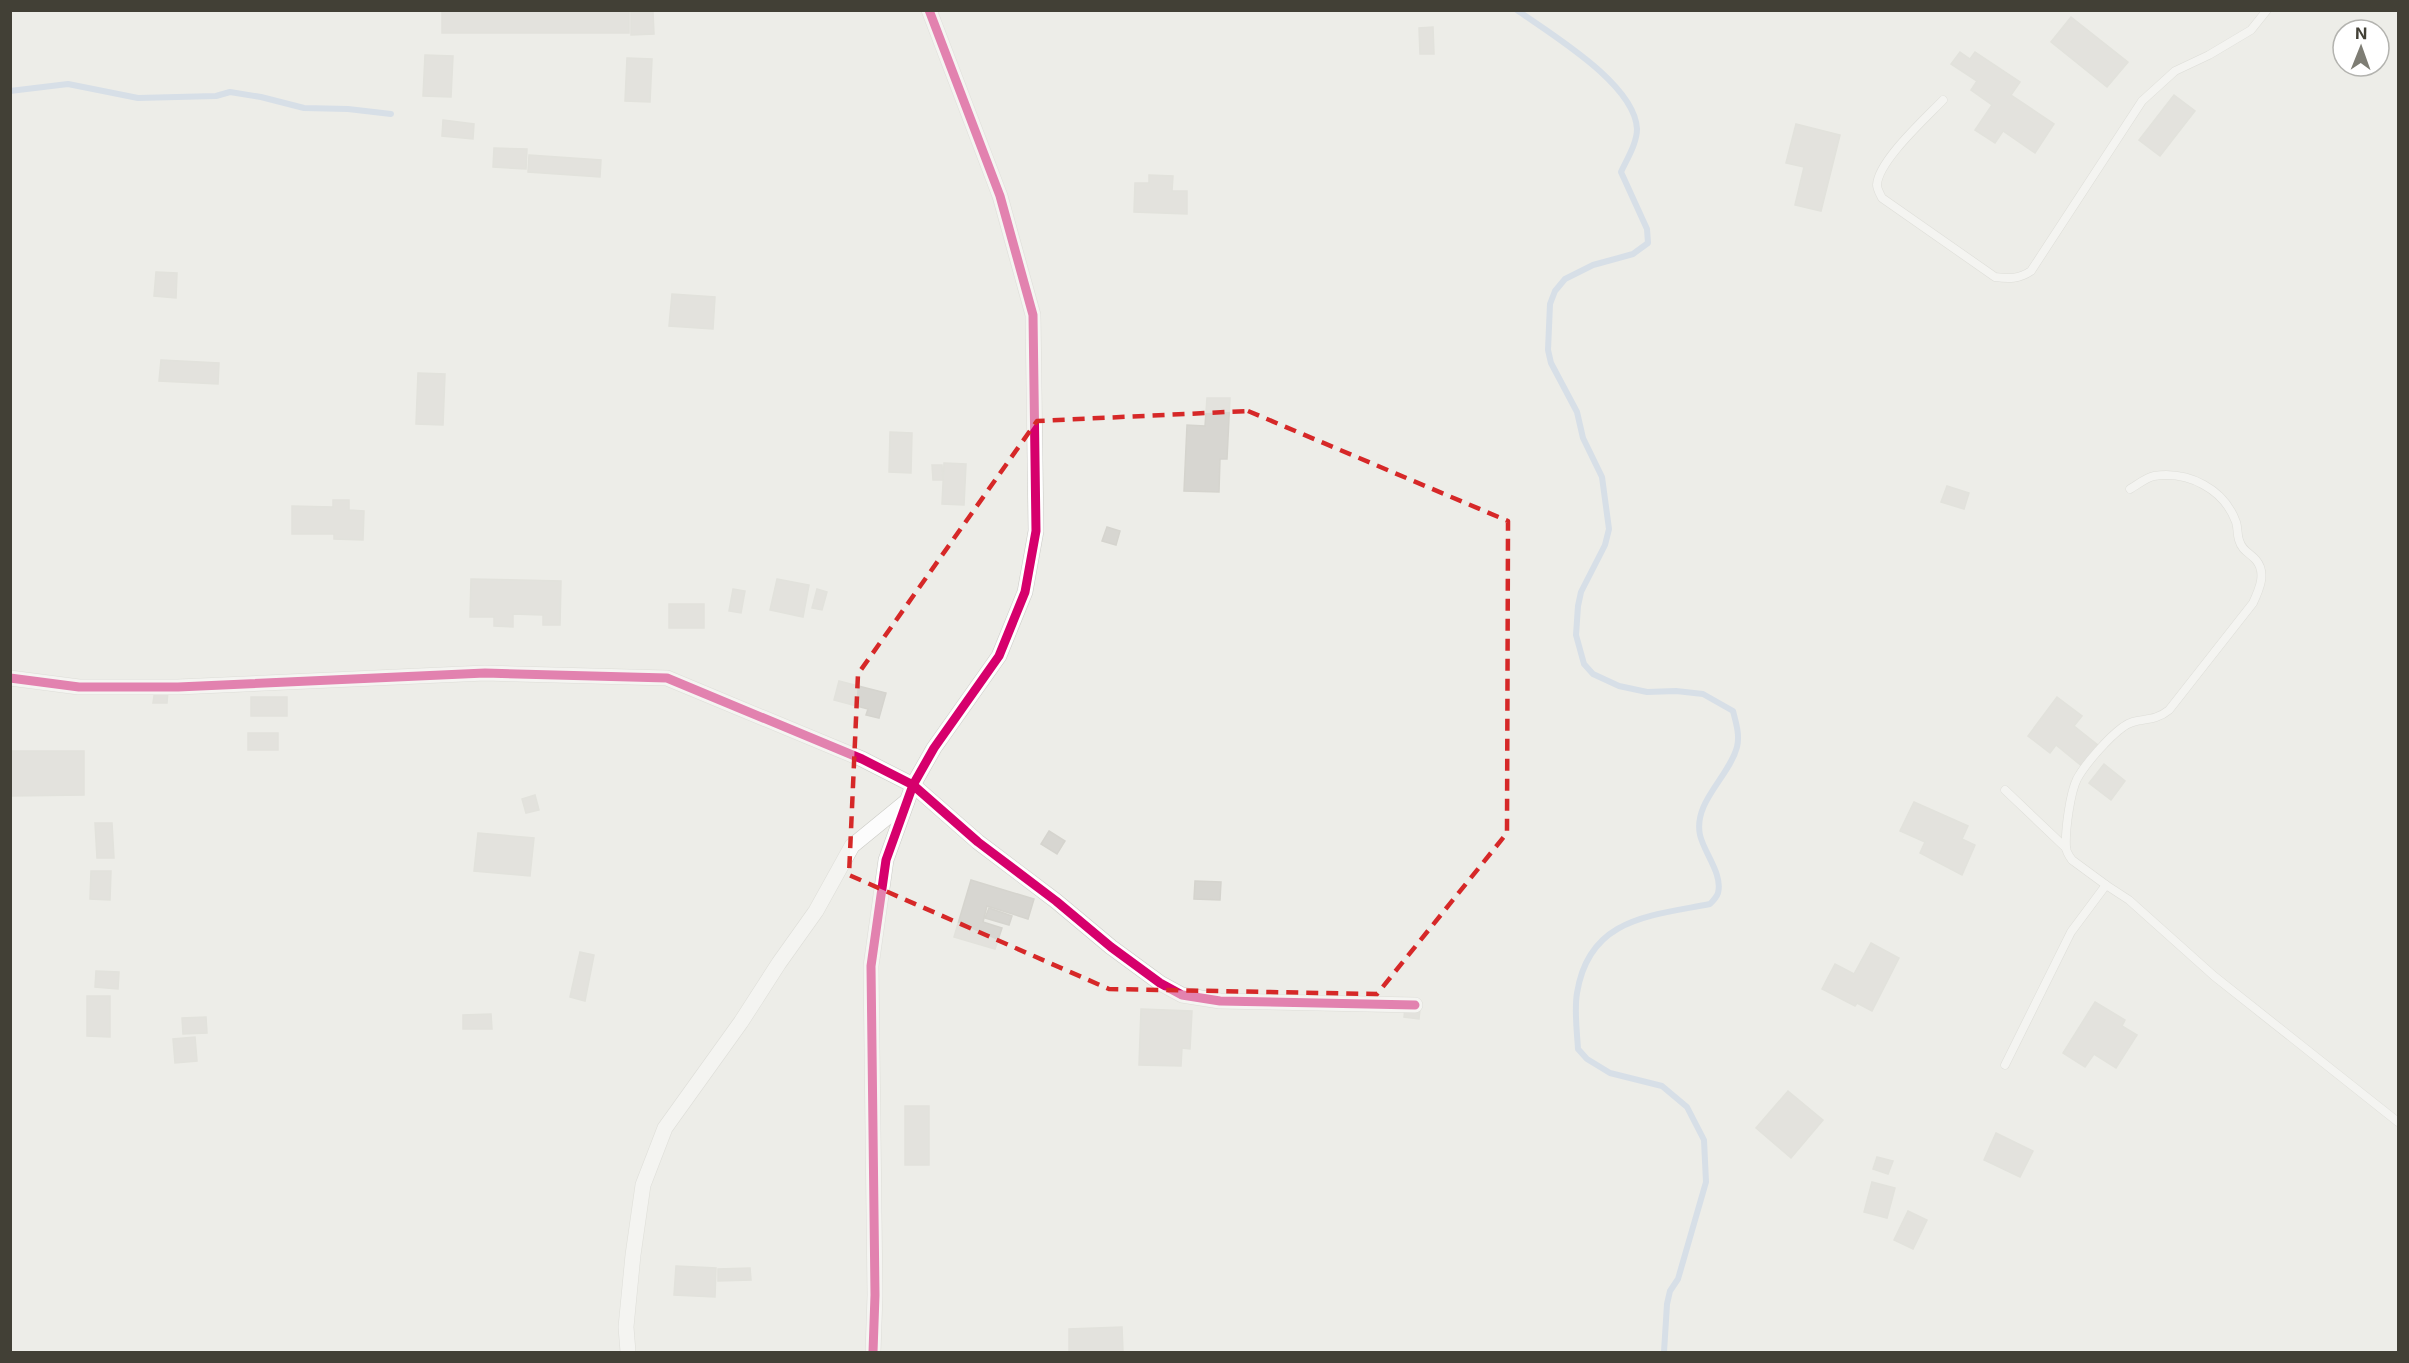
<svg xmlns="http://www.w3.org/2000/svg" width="2409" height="1363" font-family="Inter,sans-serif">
<rect width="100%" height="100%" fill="#edede8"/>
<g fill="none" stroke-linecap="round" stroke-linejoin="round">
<g stroke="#bdcee7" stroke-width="6">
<path d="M1517,10C1552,35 1635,84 1637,129C1637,143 1627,159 1621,172L1647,229L1648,243L1633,254L1593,265L1565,279L1555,291L1550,304L1548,350L1551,363L1577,412L1583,438L1602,477L1609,529L1605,545L1581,592L1578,606L1576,635L1584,664L1593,674L1619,686L1647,692L1676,691L1703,694L1733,711C1736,723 1740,735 1737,747C1729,777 1693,802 1700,835C1704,853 1723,874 1718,893C1717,896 1713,901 1710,904C1649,916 1589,918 1577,993C1574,1011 1577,1031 1578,1049L1587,1059L1610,1073L1662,1086L1687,1107L1704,1140L1706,1182L1678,1279L1670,1291L1667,1304L1664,1352"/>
<polyline points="10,91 68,84 138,98 216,96 230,92 261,97 304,108 348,109 391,114"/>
</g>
</g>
<g fill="#d7d6d1" stroke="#d5d4ce" stroke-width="1.5">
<rect x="442" y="10" width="187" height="23"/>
<polygon points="631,12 653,12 654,34 631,35"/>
<polygon points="2071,17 2128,62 2107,87 2051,42"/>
<polygon points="1433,27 1434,54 1420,54 1419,28"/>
<polygon points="1960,52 1970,59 1975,52 2020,82 2011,95 2054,124 2035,153 2003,131 1995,143 1975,130 1992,105 1971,90 1977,81 1951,64"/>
<polygon points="425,55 453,56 451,97 423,96"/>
<polygon points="627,58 652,59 650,102 625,101"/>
<polygon points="2174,95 2195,111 2160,156 2139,140"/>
<polygon points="443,120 474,124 473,139 442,136"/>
<polygon points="1796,124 1840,135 1821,211 1795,205 1804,167 1786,163"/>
<polygon points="494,148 527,149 526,169 493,167"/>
<polygon points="529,155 601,160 600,177 528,172"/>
<polygon points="1149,175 1173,176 1172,191 1187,191 1187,214 1134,212 1135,183 1149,183"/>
<polygon points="156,272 177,273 176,298 154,296"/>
<polygon points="672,294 715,297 713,329 669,326"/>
<polygon points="161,360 219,363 218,384 159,381"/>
<polygon points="418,373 445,374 443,425 416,424"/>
<polygon points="1207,398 1230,398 1227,459 1220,459 1219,492 1184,491 1187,425 1205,426"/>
<polygon points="890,432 912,433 911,473 889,472"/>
<polygon points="944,463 966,464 964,505 942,504"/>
<polygon points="932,465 942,465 943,480 933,480"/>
<polygon points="1947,486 1969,493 1964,509 1941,502"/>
<polygon points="333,500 349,500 349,510 364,511 363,540 334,539 334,534 292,534 292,506 333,507"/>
<polygon points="1107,527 1120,531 1116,545 1102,541"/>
<polygon points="471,579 561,581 560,625 543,625 543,615 513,614 513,627 494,626 494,617 470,617"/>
<polygon points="777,579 809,585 803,617 770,610"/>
<polygon points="733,589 745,591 741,613 729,611"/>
<polygon points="817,589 827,592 822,610 812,608"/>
<rect x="669" y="604" width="35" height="24"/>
<polygon points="839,681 886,693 879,718 866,715 868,709 834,700"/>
<polygon points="155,689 168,690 167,703 153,703"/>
<rect x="251" y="697" width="36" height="19"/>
<polygon points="2057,697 2082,716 2074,726 2099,746 2083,767 2056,745 2050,753 2028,736"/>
<rect x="248" y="733" width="30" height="17"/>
<polygon points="10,751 84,751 84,795 10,796"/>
<polygon points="2104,764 2125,781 2111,800 2089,783"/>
<polygon points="535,795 539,810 526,813 522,799"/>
<polygon points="1914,802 1968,826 1962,839 1975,845 1962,875 1920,853 1925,842 1900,831"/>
<polygon points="95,823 112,823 114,858 97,858"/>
<polygon points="1049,831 1065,841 1057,854 1041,844"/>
<polygon points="478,833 534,838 530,876 474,871"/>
<polygon points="91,871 111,871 110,900 90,899"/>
<polygon points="971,880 1034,899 1028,919 987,906 983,922 1002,928 995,949 954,937"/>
<polygon points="1195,881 1221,882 1220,900 1194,899"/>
<polygon points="989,908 1012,916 1009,925 985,918"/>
<polygon points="1871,943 1899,958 1872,1011 1857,1003 1855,1006 1822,989 1835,964 1854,974"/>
<polygon points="580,952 594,955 585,1001 570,997"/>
<polygon points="96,971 119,972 118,989 95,987"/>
<polygon points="87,996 110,996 110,1037 87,1036"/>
<polygon points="2095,1002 2125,1020 2122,1026 2137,1035 2116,1068 2094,1054 2085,1067 2063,1053"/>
<polygon points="1405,1008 1420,1009 1419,1019 1404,1017"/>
<polygon points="1141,1009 1192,1011 1190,1049 1182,1048 1181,1066 1139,1065"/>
<polygon points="491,1014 492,1029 463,1029 463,1015"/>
<polygon points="206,1017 207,1033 183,1034 182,1018"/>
<polygon points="195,1037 197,1061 175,1063 173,1039"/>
<polygon points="1788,1091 1823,1120 1791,1158 1756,1128"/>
<rect x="905" y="1106" width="24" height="59"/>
<polygon points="1996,1133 2033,1151 2020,1177 1984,1160"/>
<polygon points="1877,1157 1893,1161 1888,1174 1873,1169"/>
<polygon points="1872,1182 1895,1188 1887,1218 1864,1212"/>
<polygon points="1908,1211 1927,1220 1913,1249 1894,1240"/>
<polygon points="676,1266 716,1268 715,1297 674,1295"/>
<polygon points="750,1268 751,1280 718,1281 718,1269"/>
<polygon points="1122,1327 1123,1352 1069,1352 1069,1329"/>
</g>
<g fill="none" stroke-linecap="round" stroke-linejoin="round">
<g stroke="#cbcbc6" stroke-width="9">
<g id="service">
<path d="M1943,100C1926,118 1878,161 1877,185C1877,189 1880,194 1882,198L1995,277C2009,279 2019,279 2031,271L2142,101L2175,71L2209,55L2251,30L2267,10"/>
<polyline points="2005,790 2066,848"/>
<path d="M2106,885L2072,860C2069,856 2066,852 2066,847C2065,831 2070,793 2077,779C2085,764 2109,737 2123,727C2137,716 2152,724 2169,710L2253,603C2259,590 2267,573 2256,560C2250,553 2242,551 2239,540C2237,534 2238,528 2236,522C2224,489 2189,471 2154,476C2147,477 2137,485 2130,489"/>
<polyline points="2005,1065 2071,932 2106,885 2129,900 2214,976 2398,1122"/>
</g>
</g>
<g stroke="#cbcbc6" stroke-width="16">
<g id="minor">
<polyline points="10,678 79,687 178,687 485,673 667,678 862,759 913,785 978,842 1056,901 1111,947 1160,983 1182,995 1220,1001 1415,1005"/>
<polyline points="628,1352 626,1327 633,1255 643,1185 665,1128 741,1022 779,963 816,911 852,846 907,801"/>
<polyline points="873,1352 875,1295 871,966 886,860 913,785 934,748 999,656 1025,592 1036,531 1033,315 1000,196 929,10"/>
</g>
</g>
<use href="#service" stroke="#fcfcfc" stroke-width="8"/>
<use href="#minor" stroke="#fcfcfc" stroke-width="15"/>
<g stroke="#fff" stroke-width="13">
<g id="cycleway">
<polyline points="10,678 79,687 178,687 485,673 667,678 862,759 913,785 978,842 1056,901 1111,947 1160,983 1182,995 1220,1001 1415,1005"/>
<polyline points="873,1352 875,1295 871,966 886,860 913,785 934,748 999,656 1025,592 1036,531 1033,315 1000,196 929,10"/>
</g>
</g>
<use href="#cycleway" stroke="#d6006c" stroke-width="9"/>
</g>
<path d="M0 0H2409V1363H0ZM1248,411L1508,521L1507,833L1377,994L1109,989L849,875L858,674L1037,421Z" fill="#edede8" fill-opacity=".55" fill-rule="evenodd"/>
<path fill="none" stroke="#d62828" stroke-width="4.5" stroke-dasharray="12 8" stroke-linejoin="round" d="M1248,411L1508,521L1507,833L1377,994L1109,989L849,875L858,674L1037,421Z"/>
<rect width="2409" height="1363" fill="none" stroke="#424036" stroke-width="24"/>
<g transform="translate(2361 48) rotate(1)"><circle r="28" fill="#ffffff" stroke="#b3b3af" stroke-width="1.5"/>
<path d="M0-4.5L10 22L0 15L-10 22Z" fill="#7e7d74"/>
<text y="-9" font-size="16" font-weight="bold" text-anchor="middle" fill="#424036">N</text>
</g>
</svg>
